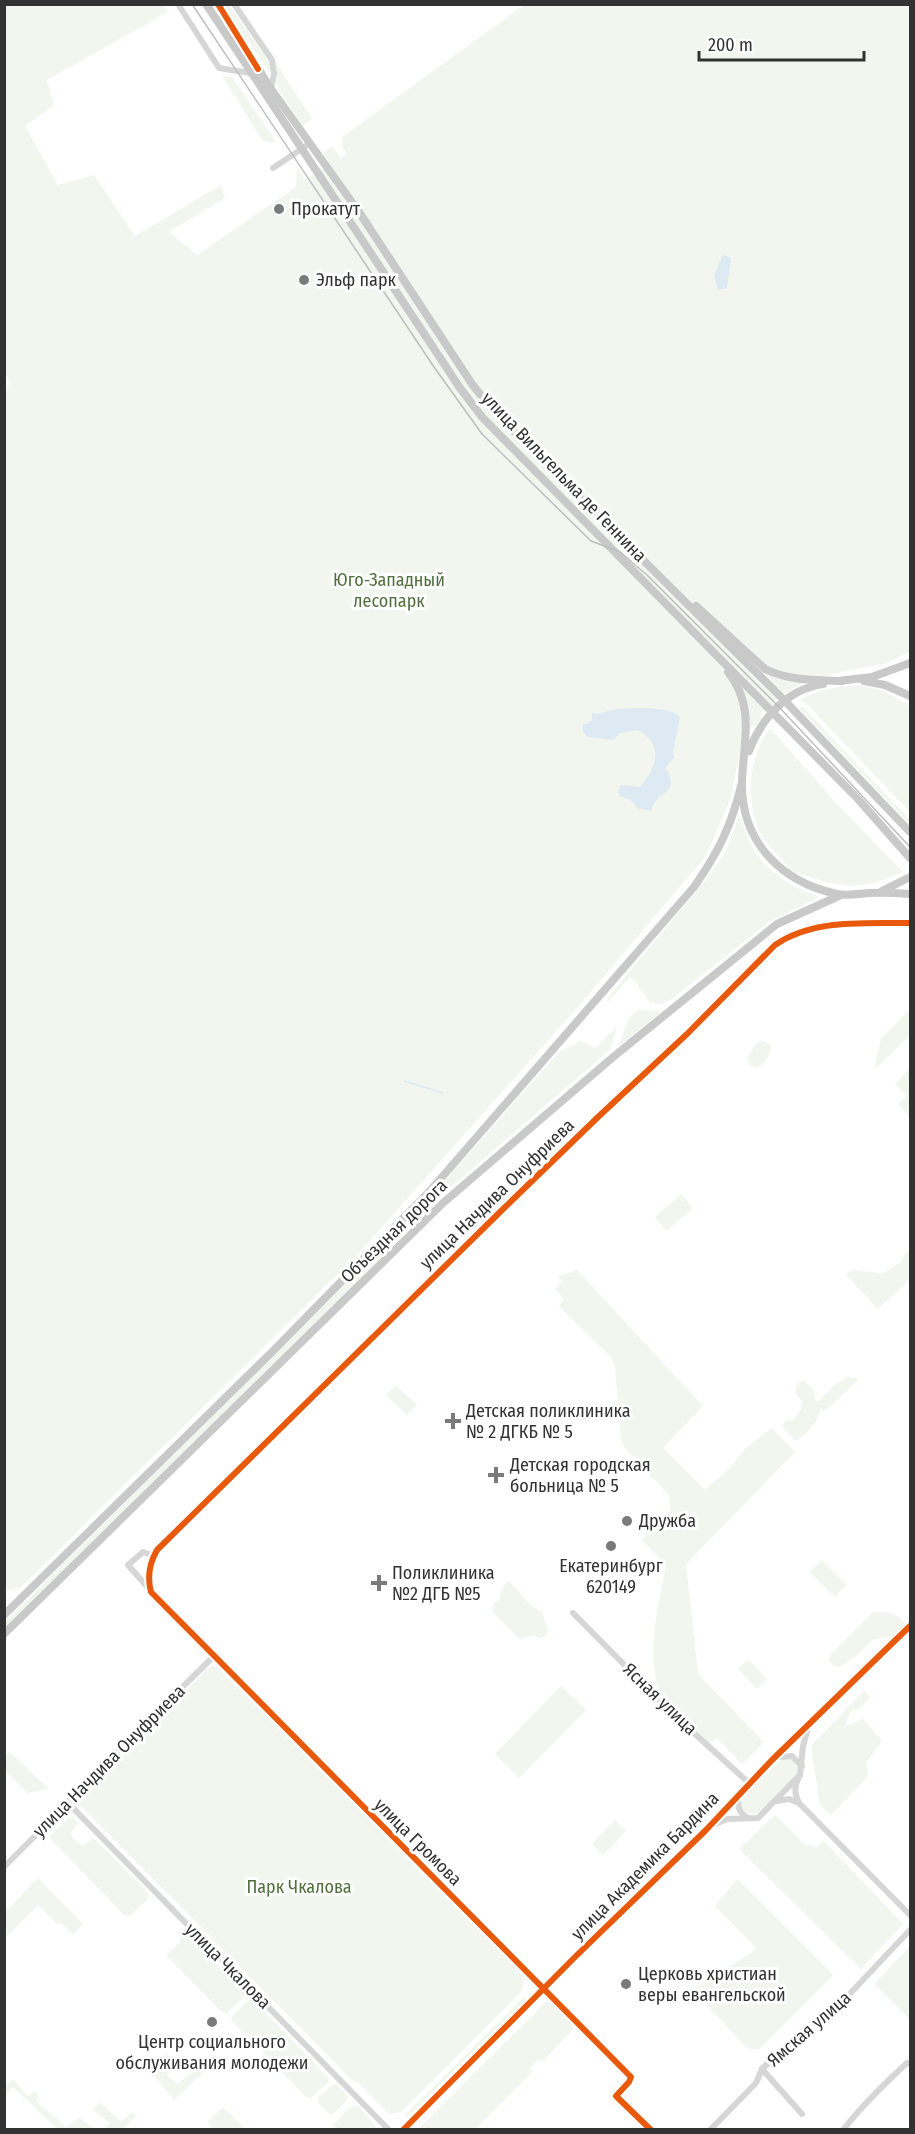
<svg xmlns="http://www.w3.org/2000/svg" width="915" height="2134" font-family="'Fira Sans Condensed',sans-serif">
<rect width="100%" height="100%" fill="#fff"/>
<g fill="#f2f6ee">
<polygon points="5,5 164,5 168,11 152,21 47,80 54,105 25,126 58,185 94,175 135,236 221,185 225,198 169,232 197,255 296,187 297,169 305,180 330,164 323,152 333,146 340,158 347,154 342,146 342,137 524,5 910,5 910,652 885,664 844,671 802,683 777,699 760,716 762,717 754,727 753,725 741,743 731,798 705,857 583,1001 357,1255 20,1588 4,1591 4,389 11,385 5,374"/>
<polygon points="222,5 229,5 268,60 271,70 269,71"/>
<polygon points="275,61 312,119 302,126 278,88"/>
<polygon points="222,76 232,77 275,140 273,143 263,141"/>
<path d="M861,685L884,691L910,706V812L806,703L800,700C819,689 839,686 861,685Z"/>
<polygon points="803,707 910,820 910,824 799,708"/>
<path d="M770,728L836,803L903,872C867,888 848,890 810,877C805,875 797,874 793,871C787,868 782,859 777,854C772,848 764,840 760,833C745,798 748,758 770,728Z"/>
<path d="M741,818C744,827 747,836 751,845C764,870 792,888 818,896V898L769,922L669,1001L660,1004L650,1003L635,981L630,977L607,1003L609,996L709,876L725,853L738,819Z"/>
<polygon points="910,1009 910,1035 874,1070 881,1039"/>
<polygon points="638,1010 658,1011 660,1013 618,1047 629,1018"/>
<polygon points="617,1027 610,1049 604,1055 445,1192 442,1193 440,1187 559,1052 580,1041 595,1048"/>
<path d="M763,1041L771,1045C771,1055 765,1064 756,1068L750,1065L747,1058L757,1043Z"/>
<polygon points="910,1068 910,1117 898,1104 907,1095 895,1084"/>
<polygon points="437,1191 442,1197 5,1630 5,1622"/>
<polygon points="681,1194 693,1208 666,1231 655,1217"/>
<path d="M908,1251L910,1253V1279L878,1309L846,1275L853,1269C863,1273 871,1270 882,1274L902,1261L904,1255Z"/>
<path d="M576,1269L703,1406L663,1448L705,1490L729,1469L747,1447L772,1428L795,1452L686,1564L698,1674L764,1742L742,1764L717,1738L709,1743L660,1691C644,1655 660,1602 666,1564L642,1540L670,1514L669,1495L624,1447L621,1439L615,1368L611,1357L559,1306L564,1299L555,1289L562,1282L558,1276L573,1272Z"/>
<path d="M848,1377L859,1379L826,1410L820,1409C818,1424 807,1433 795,1441L782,1426L787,1420L793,1421L801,1409L802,1401L796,1394V1387L802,1380L814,1390L815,1400L819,1401L837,1383Z"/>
<polygon points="396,1385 417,1405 407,1415 386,1395"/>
<polygon points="822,1560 847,1585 835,1597 810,1572"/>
<path d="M509,1581L532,1606L542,1612L548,1630L545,1637L538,1638L535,1635L519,1639L492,1611L494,1603L500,1599C500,1591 503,1587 509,1581Z"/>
<path d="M873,1612C886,1612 899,1612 905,1625L893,1636L872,1640L855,1657L841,1666H834L829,1661L831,1654Z"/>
<polygon points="748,1659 767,1679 757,1689 738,1669"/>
<polygon points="215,1666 304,1752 437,1889 525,1975 521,1992 401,2112 389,2114 359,2083 352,2080 78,1803 79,1795 210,1667"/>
<polygon points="561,1686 586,1710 519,1778 495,1754"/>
<polygon points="864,1691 870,1697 859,1709 851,1711 844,1727 863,1719 882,1741 866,1763 868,1776 831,1815 820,1805 811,1746"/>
<polygon points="10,1752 12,1754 49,1789 27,1793 5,1771 5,1753"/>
<polygon points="782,1759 794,1759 799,1766 796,1777 757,1814 745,1813 741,1806 743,1795"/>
<polygon points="775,1815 804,1844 817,1847 824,1841 903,1924 861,1969 739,1849"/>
<polygon points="71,1816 78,1824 71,1832 72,1837 81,1845 86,1844 93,1838 148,1892 149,1898 131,1915 124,1915 49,1837"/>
<polygon points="615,1820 626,1831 603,1855 592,1844"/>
<polygon points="38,1878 83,1924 73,1935 61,1923 58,1925 38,1905 5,1938 5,1912"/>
<polygon points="737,1879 833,1975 759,2049 752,2049 745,2046 693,1990 757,1949 715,1906"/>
<polygon points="182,1935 188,1935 244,1991 245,1995 227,2013 222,2012 166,1955 181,1942 180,1937"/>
<polygon points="910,1946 910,2020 874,1984"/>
<polygon points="524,1997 526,1999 407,2117 405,2115"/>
<polygon points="248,2000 253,2000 329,2078 329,2081 312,2097 307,2098 231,2020 232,2017"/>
<polygon points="547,2001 551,2003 573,2024 572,2031 542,2062 539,2059 530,2068 533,2071 475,2129 418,2129"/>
<polygon points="166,2055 173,2059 167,2066 172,2071 166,2075 178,2084 211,2056 217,2060 174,2100 154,2075 161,2070 154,2062"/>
<polygon points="13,2079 28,2096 35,2091 39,2097 36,2101 66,2127 79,2118 95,2129 58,2129 13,2087 5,2095 5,2087"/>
<polygon points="336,2084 348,2096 347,2101 333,2114 329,2114 318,2103 318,2098 331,2086"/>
<polygon points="100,2102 121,2122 133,2112 136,2116 123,2129 103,2129 110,2123 93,2110"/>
<polygon points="358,2106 375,2125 376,2129 338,2129 333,2125 350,2107"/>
<polygon points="222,2108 225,2109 245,2129 214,2129 209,2124 209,2120"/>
</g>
<g fill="#dde9f3">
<polygon points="723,255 731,258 727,288 718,290 714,275"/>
<path d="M615,709C631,709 669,705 680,717L673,751L674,758L669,763L665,769L669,772C675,795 663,789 655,802C653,805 652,809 650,811L637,808L631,800L620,796L618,792L621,785L640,787C657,768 665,743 637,730L620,733L613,740L588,737L583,732V724H587L592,720V713L598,714Z"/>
</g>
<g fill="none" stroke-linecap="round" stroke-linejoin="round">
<polyline stroke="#dde9f3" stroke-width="1.5" points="404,1081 443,1093"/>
<g stroke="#d6d6d6" stroke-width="6">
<polyline points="178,4 219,68 250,73"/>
<polyline points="234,4 272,60 274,74 271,89"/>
<polyline points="273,168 309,144"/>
<polyline points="151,1591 128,1565 143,1552 154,1556"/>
<polyline points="573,1613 673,1714 749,1783"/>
<polyline points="778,1757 792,1756 802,1766"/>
<path d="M800,1775C794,1785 794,1793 799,1803L910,1915"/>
<path d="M739,1794C737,1805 738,1813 748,1818"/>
<polyline points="777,1801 789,1799 799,1803"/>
<polyline points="67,1802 389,2130"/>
<polyline points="713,1825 727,1819 758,1818 800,1775 803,1746 808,1728"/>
<polyline points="4,1867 60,1811 73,1795 214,1656"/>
<polyline points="762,2069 802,2114"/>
<polyline points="403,2130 576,1956 705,1831 772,1760 910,1626"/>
<path d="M651,2130L616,2096L629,2082L631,2077C471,1915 311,1754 151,1592C147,1577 149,1564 157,1550L499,1213L597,1118L687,1034L775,945C814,918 866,924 910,923"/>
<polyline points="710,2130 756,2083 762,2069 801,2032 835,2004 844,2000 910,1930"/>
<path d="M843,2130C862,2106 884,2084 907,2063L910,2064"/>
</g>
<g stroke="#c9c9c9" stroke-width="8">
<polyline points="206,4 460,388 482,417 858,799 910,858"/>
<polyline points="218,4 271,89 359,212 472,384 493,411 785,701 910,832"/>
<path d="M696,606L765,669C790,681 815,680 842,681"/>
<path d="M728,672C756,707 743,743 742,782C741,842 781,882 837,894C847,896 859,894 869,893C883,892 897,893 910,894"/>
<polyline points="838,681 872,677 910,663"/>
<polyline points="864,681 885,685 910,696"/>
<path d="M749,751C761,719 787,689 823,684"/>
<polyline points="882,891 910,877"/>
<path d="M4,1615L272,1352L429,1192L694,887C719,851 732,825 742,782"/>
<polyline points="4,1634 443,1203 612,1058 777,924 841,895"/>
</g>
<polyline stroke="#bebebe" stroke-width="1.5" points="192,4 434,367 482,434 591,541 620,552 647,575 778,706 910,847"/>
<g stroke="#fff" stroke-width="10">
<g id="cycleway">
<polyline points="218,4 258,69"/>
<polyline points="403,2130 576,1956 705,1831 772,1760 910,1626"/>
<path d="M651,2130L616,2096L629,2082L631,2077C471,1915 311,1754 151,1592C147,1577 149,1564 157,1550L499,1213L597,1118L687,1034L775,945C814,918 866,924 910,923"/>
</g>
</g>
<use href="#cycleway" stroke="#e8590c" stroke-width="6"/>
</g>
<g fill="#7a7a7a" stroke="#fff" stroke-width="2">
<circle cx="279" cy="209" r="6"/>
<circle cx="304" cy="280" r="6"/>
<path d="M450 1412h6v6h6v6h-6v6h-6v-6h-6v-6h6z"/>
<path d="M493 1466h6v6h6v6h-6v6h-6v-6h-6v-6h6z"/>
<circle cx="627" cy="1521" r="6"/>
<circle cx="611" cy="1546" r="6"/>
<path d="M376 1574h6v6h6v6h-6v6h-6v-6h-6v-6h6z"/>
<circle cx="626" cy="1984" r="6"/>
<circle cx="212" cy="2022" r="6"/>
</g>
<g text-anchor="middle" stroke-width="6" stroke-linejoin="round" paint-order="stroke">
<g font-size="18" fill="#323232" stroke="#fff" text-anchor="start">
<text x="291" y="215">Прокатут</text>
<text x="316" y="286">Эльф парк</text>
<text x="466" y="1417">Детская поликлиника<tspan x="466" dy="21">№ 2 ДГКБ № 5</tspan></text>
<text x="510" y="1471">Детская городская<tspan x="510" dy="21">больница № 5</tspan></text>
<text x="639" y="1527">Дружба</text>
<text x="611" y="1572" text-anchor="middle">Екатеринбург<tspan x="611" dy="21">620149</tspan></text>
<text x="392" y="1579">Поликлиника<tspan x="392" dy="21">№2 ДГБ №5</tspan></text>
<text x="638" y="1980">Церковь христиан<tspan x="638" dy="21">веры евангельской</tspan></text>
<text x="212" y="2048" text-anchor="middle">Центр социального<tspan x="212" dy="21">обслуживания молодежи</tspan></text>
</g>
<g font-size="18" fill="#323232" stroke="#fff">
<text transform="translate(564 477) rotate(46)" y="6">улица Вильгельма де Геннина</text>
<text transform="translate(497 1194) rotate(-44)" y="6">улица Начдива Онуфриева</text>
<text transform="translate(394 1231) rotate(-44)" y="6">Объездная дорога</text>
<text transform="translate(660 1699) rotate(44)" y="6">Ясная улица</text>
<text transform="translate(109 1761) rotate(-45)" y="6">улица Начдива Онуфриева</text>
<text transform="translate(418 1842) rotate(45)" y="6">улица Громова</text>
<text transform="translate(645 1866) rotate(-45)" y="6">улица Академика Бардина</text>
<text transform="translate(228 1966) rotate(45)" y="6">улица Чкалова</text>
<text transform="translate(809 2029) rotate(-41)" y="6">Ямская улица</text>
</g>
<g font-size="18" fill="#51703e" stroke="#fff">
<text x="389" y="586">Юго-Западный<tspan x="389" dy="21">лесопарк</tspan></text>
<text x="299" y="1893">Парк Чкалова</text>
</g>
</g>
<rect width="915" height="2134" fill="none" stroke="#323232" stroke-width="12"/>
<path d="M699 51v9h165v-9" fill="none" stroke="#323232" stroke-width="3"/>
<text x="708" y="51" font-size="18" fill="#323232" stroke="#ffffff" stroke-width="4.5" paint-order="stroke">200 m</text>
</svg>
